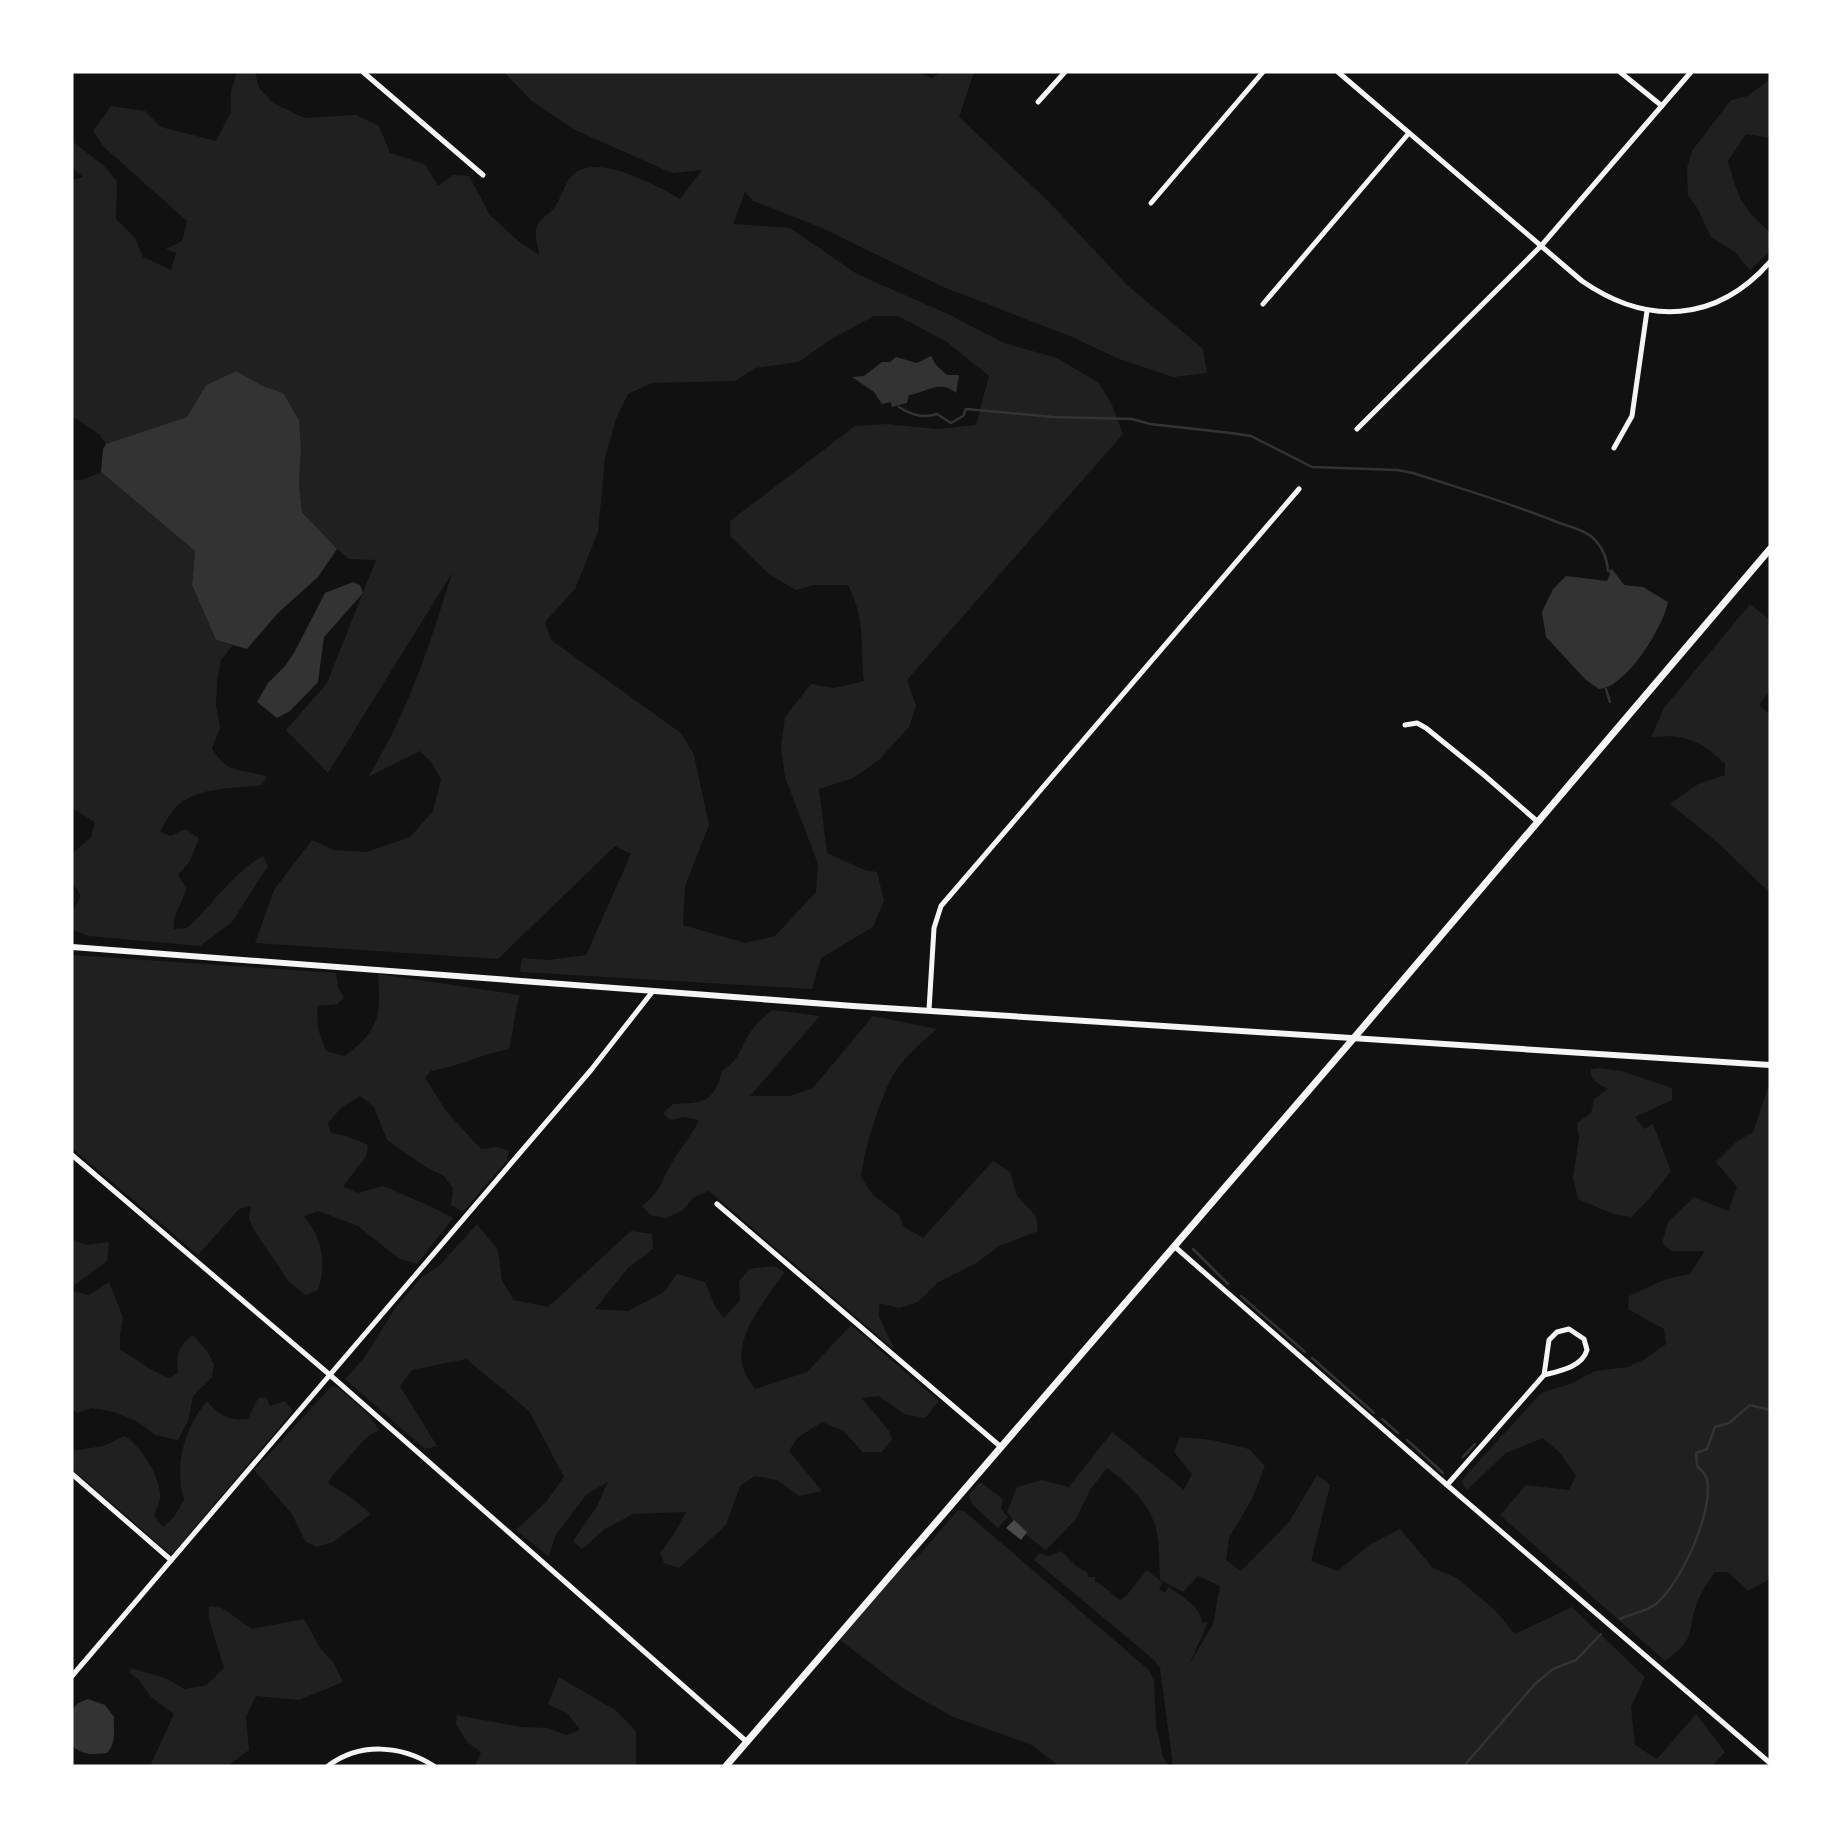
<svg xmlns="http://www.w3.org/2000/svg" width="1842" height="1838" font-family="'Space Grotesk',sans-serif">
<rect width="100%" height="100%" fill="#111"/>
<g fill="#202020" fill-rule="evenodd">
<path d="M237,72H255L259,88L273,103L304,118L356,115L379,126L390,153L425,164L438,186L453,175L469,176L490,215L517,240L539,255C538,243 531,231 541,220C547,214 552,212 556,205C562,196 566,179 575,173C600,154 657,186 680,199L702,170L672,173L575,130L532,101L504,72H917L932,78L941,72H974L959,117L1048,201L1127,285L1203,349L1207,373L1173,377L1119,359L1072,337L941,286L820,227L753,201L745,192L733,224L790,228L857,274L950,315L1004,343L1057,358L1099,383L1112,405L1123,434L907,680L916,706L909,727L879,760L853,778L819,789L827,853L864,870L877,872L884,901L873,927L821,958L812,989L520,972L522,958L548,960L586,955L631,854L615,846L498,959L255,943L274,890L312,840L334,850L366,852L410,837L433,811L441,780L432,763L420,751L368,777C408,713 430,644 452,573L328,773L286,730L327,683L376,560L349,559L329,542L302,512L299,484L301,450L283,393L261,385L235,371L206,385L187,417L106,444L100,435L72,416V180L83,177L72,167V141L104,166L117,181L116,219L135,238L143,257L171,270L176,253L166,249L182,241L187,221L104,147L93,131L111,106L145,111L161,127L216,141L231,112V91ZM874,316H898L947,342L989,376L976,425L938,429L886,424L855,426L730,521V536L769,574L796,590L814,585H848C866,620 860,644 864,681L834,688L811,684L785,717L781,746L785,777L818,864L816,892L775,936L745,943L683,925L685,886L709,825L694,755L681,733L551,640L545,622L575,589L598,532L605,458L616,419L628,394L652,383L735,381L755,368L799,362L830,340Z"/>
<path d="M1770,79V138L1746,134L1728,161C1738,197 1741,207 1770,232V251L1750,270L1735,252L1711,237L1698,209L1688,195L1687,168L1692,151L1731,100L1748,96Z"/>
<path d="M101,472L195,551L192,585L216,640L233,645L221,660L217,682L216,705L220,728L212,748C226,774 241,769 267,776L262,785C234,789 195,786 174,809C169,815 164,825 160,832L171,836L185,829L199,838L190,861L178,875L186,888C182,907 173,910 174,929L187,928C213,905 232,873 263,856L268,866L232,922L200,946L89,936L75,931C69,917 74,908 81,896L72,882V854L91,837L95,822L72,808V480H82Z"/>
<path d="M1750,604L1770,620V691L1759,705L1770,715V893L1716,841L1670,804L1698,784L1725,775V764C1701,740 1684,734 1651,737L1664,708Z"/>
<path d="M72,955L336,973L338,987L344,997L338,1004L317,1006L318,1029L326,1051L345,1056C380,1030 381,1015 378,974L520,995C514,1013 514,1031 509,1049C482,1054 458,1067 431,1071L425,1078L446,1111L481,1149L497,1147L509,1151L507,1160L463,1212L451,1205L453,1189L444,1176L424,1166L387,1140L374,1107L360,1096L342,1107L328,1123L331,1133L346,1136L368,1145L366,1157L343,1186L357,1193L383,1186L430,1206L453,1218L417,1264L398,1258L358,1226L318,1211L304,1216C322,1238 327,1263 318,1290L306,1295L289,1282L254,1230L249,1219L251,1206L239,1209L198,1255L72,1148Z"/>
<path d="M773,1010L820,1016L750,1096H790L813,1088L873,1016L937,1029C921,1043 902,1058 892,1077C878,1105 865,1146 861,1177L873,1195L899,1215L904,1227L923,1238L993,1161L1010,1172L1017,1196L1036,1216L1038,1231L999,1246L978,1262L937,1283L918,1302L899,1308L879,1303V1317L895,1350L709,1191L694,1197L682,1211L666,1218L650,1215L642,1206C663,1189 661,1180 674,1159C682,1146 692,1135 699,1120L684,1117L670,1120L663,1113L673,1104C703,1103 714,1103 722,1071C741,1058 738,1052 749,1034C756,1024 763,1017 773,1010Z"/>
<path d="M1599,1068L1622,1071L1672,1088V1100L1635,1117L1644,1129L1653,1124L1671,1171L1649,1199L1631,1217L1613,1214L1578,1199L1573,1178L1579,1137L1577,1123L1591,1113L1594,1099L1608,1089C1599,1084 1590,1081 1591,1069Z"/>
<path d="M1770,1082V1579L1748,1591L1728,1572H1715C1709,1581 1702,1591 1698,1601C1685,1632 1700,1636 1665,1661L1500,1515L1526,1485L1569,1490L1576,1476L1560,1453L1543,1438L1506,1453L1467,1490L1461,1481L1541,1393L1573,1383L1595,1371L1628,1367L1645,1359L1666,1344L1664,1329L1628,1309L1629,1296L1666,1279L1690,1274L1705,1251H1672L1662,1243L1668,1222L1694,1197L1728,1211L1737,1187L1716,1162L1736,1142L1753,1132Z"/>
<path d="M477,1224L498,1250L502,1281L514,1300L548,1307L631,1231L652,1234L653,1249L628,1268L595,1309L628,1311L664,1292L677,1274L705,1282L716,1308L724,1318L740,1300L739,1281L749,1269L774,1266L785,1272C768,1296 731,1339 744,1370C746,1376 751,1383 755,1389L807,1372L851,1325L939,1401L925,1418L904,1414L879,1396L862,1398L889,1431L892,1440L882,1452H862L844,1431L822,1422L797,1438L789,1451L822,1491L799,1496L777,1480L755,1476L740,1486L726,1525L679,1568L664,1563L660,1553L674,1534L686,1512L633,1514L605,1529L582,1549L573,1541L596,1508L608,1482L587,1494L555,1536L549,1557L516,1530L546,1502L564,1477L529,1411L466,1359L412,1370L400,1386L437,1446L425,1449L345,1379L364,1358L396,1307L422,1277L438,1267Z"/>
<polygon points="72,1240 87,1245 109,1242 107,1261 72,1287"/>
<path d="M109,1282L123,1317L120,1334V1350C138,1359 151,1372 170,1378L178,1372C176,1355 178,1346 193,1335L207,1351L214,1364L212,1377L193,1396L188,1421L178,1440L155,1435L138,1422L114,1412L92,1408L77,1413L72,1409V1291L89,1295Z"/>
<polygon points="336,1386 368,1414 379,1430 367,1437 332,1476 328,1483 350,1497 371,1514 333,1542 316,1547 305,1541 292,1514 254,1470 331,1387"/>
<path d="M266,1397L270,1406L285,1401L293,1411L173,1553H169L72,1469V1451L103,1446L125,1436C141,1447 159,1474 160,1494C161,1500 156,1510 154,1516L163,1527L174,1517L184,1500C174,1466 184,1428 207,1401C219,1416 229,1421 248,1419L258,1398Z"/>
<path d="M1112,1432L1184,1490L1192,1474L1174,1452L1180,1437L1212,1440L1249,1449L1265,1466L1252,1499L1229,1538L1226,1560L1241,1571L1289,1522L1317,1475L1330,1485L1311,1561L1338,1571L1369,1545L1400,1529L1433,1568L1457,1578L1495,1610L1515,1634L1572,1607L1645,1677L1631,1707L1635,1745L1657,1759L1696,1714L1725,1752L1712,1766H1173L1160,1668L1154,1660L1034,1560L1039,1553L1049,1556L1061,1551L1077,1567L1087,1572L1088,1577H1095V1582C1106,1586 1112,1595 1120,1600L1126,1596L1147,1570L1163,1583L1159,1589L1164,1593L1169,1587C1181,1596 1202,1607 1202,1623L1208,1622L1189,1665L1213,1624L1220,1586L1198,1576L1183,1592L1160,1580C1159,1563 1160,1545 1156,1529C1150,1503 1127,1483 1107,1468L1090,1490L1076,1519L1046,1550L1022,1532L1007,1512L1017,1487L1042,1480L1069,1487Z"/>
<polygon points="980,1482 1003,1499 1001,1509 1008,1517 998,1528 972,1504 969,1495"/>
<polygon points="958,1510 964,1511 1149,1670 1154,1681 1156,1725 1163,1757 1169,1766 1059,1766 1032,1745 951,1716 937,1708 904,1689 836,1637 906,1555 914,1561"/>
<polygon points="209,1606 222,1608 252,1629 304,1619 320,1648 333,1662 343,1682 299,1700 256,1696 246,1717 249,1750 227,1766 150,1766 174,1714 151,1697 139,1680 129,1672 131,1668 165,1678 185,1689 207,1685 224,1668 209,1619"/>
<polygon points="559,1677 615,1710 636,1731 636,1766 475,1766 481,1752 467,1742 456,1724 457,1715 521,1727 548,1728 566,1735 580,1730 567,1713 548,1704"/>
</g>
<g fill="#333">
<path d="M931,356L936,365L947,375H959L956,393C940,379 926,393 909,395L907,403L892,407L891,402L882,404L874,392L852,377L864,376L882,362H890L896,357L917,363Z"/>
<polygon points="236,371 261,385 283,393 299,420 301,450 299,484 302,512 337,549 318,577 278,613 247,649 216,640 192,585 195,551 101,472 103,449 106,444 187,417 206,385"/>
<path d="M1612,569L1624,585L1643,587L1668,602C1663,627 1627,687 1599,689L1586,680L1546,637L1542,612L1553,589L1566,576L1607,581L1610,574L1608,571Z"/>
<polygon points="353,582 360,585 363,593 324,637 318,682 290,711 277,718 257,702 268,683 285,666 294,653 325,593"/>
<path d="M88,1699L105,1705L114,1717C113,1730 117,1742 107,1753C94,1755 82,1755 72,1746V1710L78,1703Z"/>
</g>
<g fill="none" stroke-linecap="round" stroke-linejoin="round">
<g stroke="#333" stroke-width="2.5">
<path d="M899,407C911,415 923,419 937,414L951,423L963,416L966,409L1053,417L1132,419L1150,424L1231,433L1251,436L1312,467L1397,470L1413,473C1459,488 1506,502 1552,520C1565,526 1581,528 1592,537C1602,546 1607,558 1608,571"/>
<polyline points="1606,689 1610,702"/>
<polyline points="1193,1249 1228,1284"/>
<polyline points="1241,1296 1305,1352"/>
<polyline points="1312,1358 1374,1413"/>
<polyline points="1382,1419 1398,1433"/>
<polyline points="1407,1440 1443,1473"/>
<polyline points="1463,1457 1475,1444"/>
<path d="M1620,1619C1631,1614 1647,1611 1656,1604C1681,1583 1714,1511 1707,1479C1705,1473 1701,1470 1697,1466L1696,1453L1707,1449L1715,1427L1729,1423L1750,1405L1770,1410"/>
<polyline points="1464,1766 1535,1684 1553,1669 1576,1660 1601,1634"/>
</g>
</g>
<polygon fill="#4a4a4a" points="1014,1520 1027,1532 1021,1540 1006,1528"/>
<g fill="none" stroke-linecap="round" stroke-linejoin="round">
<g stroke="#f5f5f5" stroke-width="5">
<polyline points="363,72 483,175"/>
<path d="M1338,72L1582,281C1647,326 1716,323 1770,262"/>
<polyline points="1620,72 1662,106"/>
<polyline points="1038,102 1065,72"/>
<polyline points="1151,203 1263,72"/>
<polyline points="1263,304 1409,133"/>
<polyline points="1357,429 1541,246 1691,72"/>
<polyline points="1614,448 1632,416 1647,311"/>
<polyline points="1405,725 1417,723 1426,728 1484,775 1538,822"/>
<polyline points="929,1010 934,928 941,906 1299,489"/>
<polyline points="72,1155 330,1375 747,1742"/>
<polyline points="717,1204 1001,1447"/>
<polyline points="1174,1246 1447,1485 1770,1763"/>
<polyline points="72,1474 171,1560"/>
<path d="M1447,1485L1544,1375L1549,1340L1557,1332L1569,1329L1584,1339L1587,1350C1582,1367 1560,1371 1544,1375"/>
<polyline points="72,1676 591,1070 653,991"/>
<path d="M328,1766C360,1742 401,1745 434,1766"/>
</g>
<polyline stroke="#f5f5f5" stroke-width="6" points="72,947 853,1006 1770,1065"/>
<polyline stroke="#f5f5f5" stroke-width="7" points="726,1766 1353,1039 1770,549"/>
</g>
<rect width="1842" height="1838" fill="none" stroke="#ffffff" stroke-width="147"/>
</svg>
